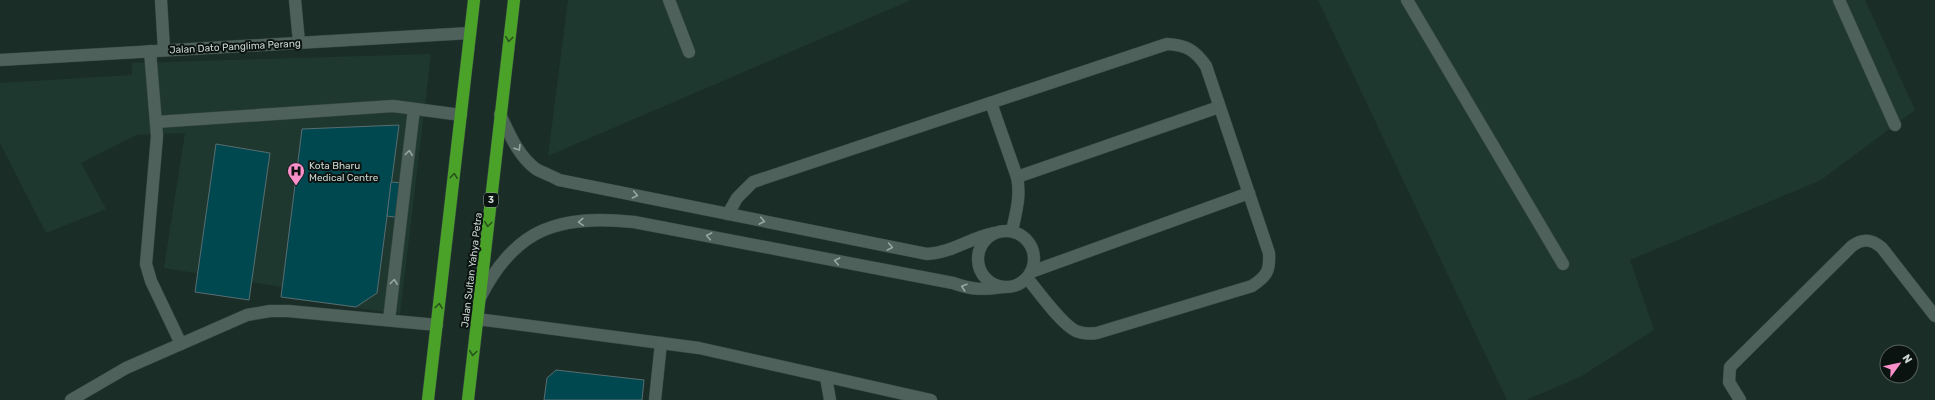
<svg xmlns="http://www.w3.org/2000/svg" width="1935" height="400" font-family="Rubik,sans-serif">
<rect width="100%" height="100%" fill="#1b2d27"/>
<g fill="#1e3830">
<polygon points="568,0 911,0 548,156"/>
<polygon points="1318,0 1865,0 1915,110 1821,180 1630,260 1654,330 1580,377 1526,400 1507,400"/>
<polygon points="431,54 400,314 281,297 282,287 164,268 185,133 136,135 81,163 106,209 46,233 0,143 0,83 132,75 132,63"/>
</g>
<g fill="#004850" stroke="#596d71">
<polygon points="399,125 377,293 356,307 281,297 302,129"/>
<polygon points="216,144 270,153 249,300 195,292"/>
<polygon points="391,182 405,183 401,218 387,216"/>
<polygon points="556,370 644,380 642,400 544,400 547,378"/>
</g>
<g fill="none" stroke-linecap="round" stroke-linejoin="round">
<g stroke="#384742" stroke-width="13">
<g id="minor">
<polyline points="161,0 164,50"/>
<polyline points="295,0 299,42"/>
<polyline points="669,0 689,52"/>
<polyline points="1407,0 1563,264"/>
<polyline points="1839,0 1895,125"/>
<polyline points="150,51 157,136 146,264 151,281 181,344"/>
<polyline points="0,60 470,33"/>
<path d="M991,103L1017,177C1021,196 1016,212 1012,231"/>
<path d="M500,114C509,133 518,156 536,169C543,173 552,176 559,180L927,254C952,253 971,237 995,233"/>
<polyline points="156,122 393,106 461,115"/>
<polyline points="1017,177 1219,107"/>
<path d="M728,214L737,198L753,182L1167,44C1186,45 1195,50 1206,66L1269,253C1270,271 1267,276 1252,286L1097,333C1090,334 1083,334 1076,331C1061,324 1039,292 1027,278"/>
<circle cx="1006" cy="259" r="28"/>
<polyline points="1031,272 1249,193"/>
<path d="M480,298C515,228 559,214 634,222L953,283C973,290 982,290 1003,287"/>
<polyline points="477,319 699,348 931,400"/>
<polyline points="389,320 414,109"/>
<polyline points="826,377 830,400"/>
<polyline points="71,400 126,368 247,315 270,311 288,311 437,325"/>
<polyline points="655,400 661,343"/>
<path d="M1740,400L1729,382L1730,367L1852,246C1863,238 1872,239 1882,248L1935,316"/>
</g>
</g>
<g stroke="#384742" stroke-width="13">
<g id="highway">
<polyline points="428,400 474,0"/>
<polyline points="468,400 514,0"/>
</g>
</g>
<use href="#minor" stroke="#4e615b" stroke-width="12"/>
<use href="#highway" stroke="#4ba228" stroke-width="12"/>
</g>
<defs><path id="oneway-chevron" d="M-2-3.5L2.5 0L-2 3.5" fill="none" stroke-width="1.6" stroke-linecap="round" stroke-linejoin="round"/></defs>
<g stroke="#28531b">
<use href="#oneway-chevron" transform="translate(509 39) rotate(97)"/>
<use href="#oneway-chevron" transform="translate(454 176) rotate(-83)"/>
<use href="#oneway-chevron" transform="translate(488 224) rotate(97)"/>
<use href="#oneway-chevron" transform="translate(439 306) rotate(-83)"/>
<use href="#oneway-chevron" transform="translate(473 353) rotate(97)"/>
</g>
<g stroke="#98a7a2">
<use href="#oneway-chevron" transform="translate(518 148) rotate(58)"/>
<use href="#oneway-chevron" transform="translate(409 153) rotate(-83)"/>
<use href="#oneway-chevron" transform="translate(635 195) rotate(12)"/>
<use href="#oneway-chevron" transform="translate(762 221) rotate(11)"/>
<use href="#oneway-chevron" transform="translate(581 222) rotate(177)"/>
<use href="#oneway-chevron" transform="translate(709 236) rotate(-169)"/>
<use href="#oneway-chevron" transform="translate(890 247) rotate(11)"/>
<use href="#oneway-chevron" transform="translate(837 261) rotate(-169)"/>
<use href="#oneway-chevron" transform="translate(394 282) rotate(-83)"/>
<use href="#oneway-chevron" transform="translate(964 287) rotate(-162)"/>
</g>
<defs>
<g id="hospital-pin" transform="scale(0.9)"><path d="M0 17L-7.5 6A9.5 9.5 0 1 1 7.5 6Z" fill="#f990ca" stroke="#0b1311"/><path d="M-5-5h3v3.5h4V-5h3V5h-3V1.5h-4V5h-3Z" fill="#111"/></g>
</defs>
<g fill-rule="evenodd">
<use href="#hospital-pin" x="296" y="171"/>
</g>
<g text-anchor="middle" stroke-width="4" stroke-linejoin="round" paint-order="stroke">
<rect fill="#0b1311" stroke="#919b97" stroke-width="1" x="484" y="193" width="14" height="14" rx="3"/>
<g font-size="9" font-weight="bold" fill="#cad5d1">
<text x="491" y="203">3</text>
</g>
<g font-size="10" fill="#cad5d1" stroke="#0b1311">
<text transform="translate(235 46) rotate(-3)" y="4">Jalan Dato Panglima Perang</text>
<text transform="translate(471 270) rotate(-83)" y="4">Jalan Sultan Yahya Petra</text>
</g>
<g font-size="10" fill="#cad5d1" stroke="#0b1311" text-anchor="start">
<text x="309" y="169">Kota Bharu<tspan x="309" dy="12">Medical Centre</tspan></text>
</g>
</g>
<g transform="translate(1899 364) rotate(57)"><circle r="19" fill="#0b1311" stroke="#57615e"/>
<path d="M0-3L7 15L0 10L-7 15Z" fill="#f990ca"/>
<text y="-6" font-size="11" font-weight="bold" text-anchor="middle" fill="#cad5d1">N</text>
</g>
</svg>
